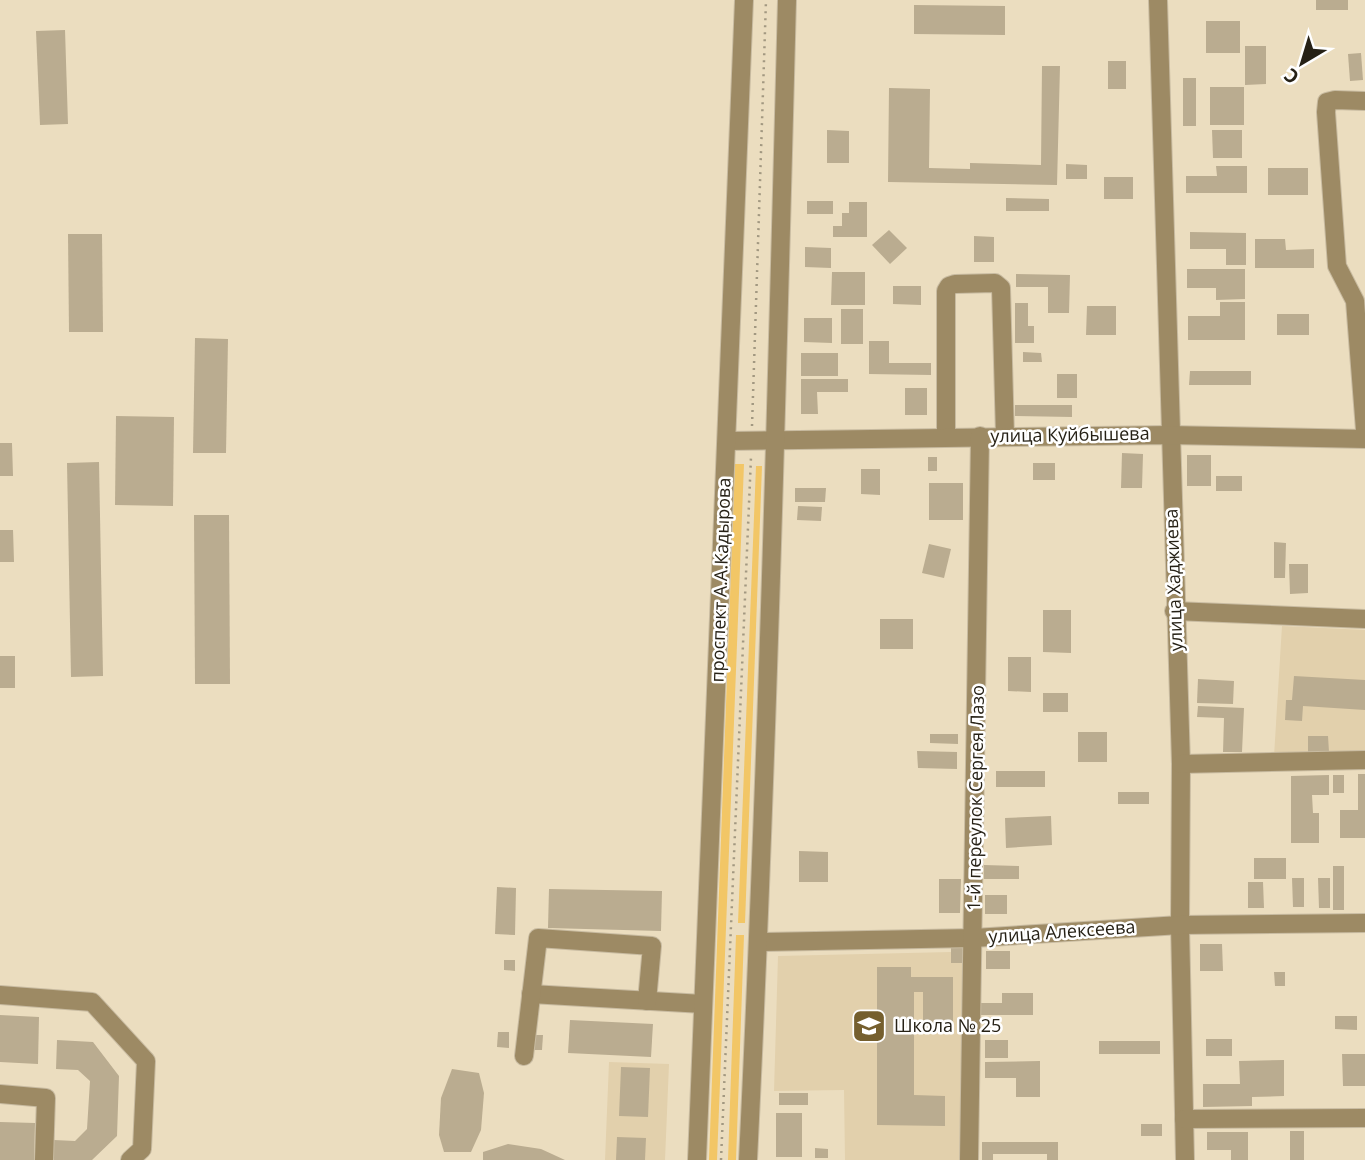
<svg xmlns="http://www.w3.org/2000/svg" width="1365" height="1160" font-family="'Open Sans',sans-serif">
<rect width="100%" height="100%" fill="#ebddbf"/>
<g fill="#e2d0ac">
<polygon points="1282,626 1365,630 1365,755 1274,756"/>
<polygon points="951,948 964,948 959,1160 845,1160 844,1090 774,1091 778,956 951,952"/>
<polygon points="609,1062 669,1064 665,1160 605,1160"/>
</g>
<g fill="#f2c666">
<polygon points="735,464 744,464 717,1160 709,1160"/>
<polygon points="756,466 762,466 745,923 738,923"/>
<polygon points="736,935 744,935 736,1160 728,1160"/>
</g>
<g fill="#baac90">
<rect x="1316" y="0" width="32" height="10"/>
<polygon points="914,5 1005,6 1005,35 914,34"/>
<rect x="1206" y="21" width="34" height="32"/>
<polygon points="65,30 68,124 40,125 36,31"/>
<polygon points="1245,46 1266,46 1266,84 1245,85"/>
<polygon points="1361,53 1363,80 1350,81 1348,54"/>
<rect x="1108" y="61" width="18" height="28"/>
<polygon points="1042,66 1060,66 1057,185 888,182 889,88 930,89 929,168 970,169 970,163 1041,165"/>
<rect x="1183" y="78" width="13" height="48"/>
<rect x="1210" y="87" width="34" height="38"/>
<polygon points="827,130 849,131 849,163 827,163"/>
<polygon points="1212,130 1242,130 1242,158 1213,158"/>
<polygon points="1066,164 1087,165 1087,179 1066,179"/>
<polygon points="1216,166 1247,166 1247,193 1186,193 1186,176 1217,176"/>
<rect x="1268" y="168" width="40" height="27"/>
<rect x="1104" y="177" width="29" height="22"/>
<polygon points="1006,198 1049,199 1049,211 1006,211"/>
<rect x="807" y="201" width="26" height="13"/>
<polygon points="849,202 867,202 867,237 833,237 833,226 842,226 842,213 849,213"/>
<polygon points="889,230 907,248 890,264 872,245"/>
<polygon points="1190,232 1246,233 1246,265 1226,265 1226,249 1190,249"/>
<polygon points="68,234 102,234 103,332 69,332"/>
<polygon points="974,236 994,237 994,262 974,262"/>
<polygon points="1255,239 1285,239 1286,250 1314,249 1314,268 1255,268"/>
<polygon points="805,247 831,248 831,268 805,267"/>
<polygon points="1187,269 1245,269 1245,299 1216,300 1216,288 1187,288"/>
<polygon points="832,272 865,272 865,305 831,305"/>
<polygon points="1016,274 1070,275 1069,313 1048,313 1048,287 1016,287"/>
<polygon points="893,286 921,286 921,305 893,304"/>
<polygon points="1220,302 1245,302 1245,340 1188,340 1188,316 1220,316"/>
<polygon points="1015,303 1028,303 1028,326 1034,326 1034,343 1015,343"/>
<polygon points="1087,306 1116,306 1116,335 1086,335"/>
<rect x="841" y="309" width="22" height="35"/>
<rect x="1277" y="314" width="32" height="21"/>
<polygon points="804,318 832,318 832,343 804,342"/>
<polygon points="195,338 228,339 226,453 193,453"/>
<polygon points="869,341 889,341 889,363 931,363 931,375 869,374"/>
<polygon points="1023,352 1041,353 1042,362 1023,362"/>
<rect x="801" y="353" width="37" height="23"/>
<polygon points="1190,371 1251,371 1251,385 1189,385"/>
<rect x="1057" y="374" width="20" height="24"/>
<polygon points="801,379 848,379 848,392 817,392 818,414 801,414"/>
<rect x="905" y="388" width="22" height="27"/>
<polygon points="1015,405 1072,405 1072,417 1015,416"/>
<polygon points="116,416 174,417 173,506 115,505"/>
<polygon points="0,443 12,443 13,476 0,476"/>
<polygon points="1122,453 1143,454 1142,488 1121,488"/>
<rect x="1187" y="455" width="24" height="31"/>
<rect x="928" y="457" width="9" height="14"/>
<polygon points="99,462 103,676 71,677 67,463"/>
<rect x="1033" y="463" width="22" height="17"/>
<polygon points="861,469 880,469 880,495 861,494"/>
<rect x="1216" y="476" width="26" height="15"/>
<rect x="929" y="483" width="34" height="37"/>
<polygon points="795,488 826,488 825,502 795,502"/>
<polygon points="798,506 822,507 821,521 797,520"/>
<polygon points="194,515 229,515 230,684 195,684"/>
<polygon points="0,530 13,530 14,562 0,562"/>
<polygon points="1274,542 1286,543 1285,578 1274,578"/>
<polygon points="929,544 951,549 944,578 922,573"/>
<polygon points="1289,564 1308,564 1308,593 1290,594"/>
<polygon points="1043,610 1071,610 1071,653 1043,652"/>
<rect x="880" y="619" width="33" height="30"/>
<rect x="0" y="656" width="15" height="32"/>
<polygon points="1008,657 1031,657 1031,692 1008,691"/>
<polygon points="1294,676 1365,680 1365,710 1303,706 1302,721 1285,720 1286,700 1292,700"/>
<polygon points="1198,679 1234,681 1233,704 1197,703"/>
<rect x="1043" y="693" width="25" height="19"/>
<polygon points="1198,706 1244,708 1242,752 1223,752 1224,718 1197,717"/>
<rect x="1078" y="732" width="29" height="30"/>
<polygon points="930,734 958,734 958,744 930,743"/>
<polygon points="1308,736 1328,736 1329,752 1308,752"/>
<polygon points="917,751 957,752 957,769 918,768"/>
<rect x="996" y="771" width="49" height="16"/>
<polygon points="1358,774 1365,774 1365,838 1340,838 1340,810 1358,810"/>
<polygon points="1329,775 1329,795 1312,795 1313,813 1319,813 1319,843 1291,843 1291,776"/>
<rect x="1333" y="775" width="11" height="18"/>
<rect x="1118" y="792" width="31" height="12"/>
<polygon points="1051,816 1052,845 1006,848 1005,818"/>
<polygon points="799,851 828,852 828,882 799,882"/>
<rect x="1254" y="858" width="32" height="21"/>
<polygon points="984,865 1019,866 1019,879 984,879"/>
<rect x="1333" y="866" width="11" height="44"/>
<polygon points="1292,878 1304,878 1304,907 1293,907"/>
<polygon points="1318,878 1330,878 1330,908 1319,908"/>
<polygon points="939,879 961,879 960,913 939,913"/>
<polygon points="1248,882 1263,882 1264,908 1248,908"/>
<polygon points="497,887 516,888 515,935 495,934"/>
<polygon points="549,889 662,891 661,931 548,928"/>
<rect x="985" y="895" width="22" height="19"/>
<polygon points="1200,944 1222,944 1223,971 1200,971"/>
<rect x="951" y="948" width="13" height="15"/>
<rect x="986" y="951" width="24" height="18"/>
<polygon points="504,960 515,960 515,971 504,970"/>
<polygon points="877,967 911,967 911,977 953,977 953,1029 923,1028 923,992 914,992 914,1095 945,1096 945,1126 877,1125 877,1035 866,1035 866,1016 877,1016"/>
<polygon points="1274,972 1285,972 1285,986 1275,986"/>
<polygon points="1002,993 1033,993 1033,1015 981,1015 981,1003 1002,1003"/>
<polygon points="0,1015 39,1017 38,1064 0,1062"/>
<polygon points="1335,1016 1357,1016 1357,1030 1335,1029"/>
<polygon points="570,1020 653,1024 651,1057 568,1053"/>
<polygon points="498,1032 509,1032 509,1048 497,1047"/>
<polygon points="534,1035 543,1035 542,1050 534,1050"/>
<rect x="1206" y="1039" width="26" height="17"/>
<polygon points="57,1040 93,1042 119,1076 117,1136 92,1160 53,1160 54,1140 75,1141 87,1129 90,1081 78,1070 56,1069"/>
<rect x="985" y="1040" width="23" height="18"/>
<rect x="1099" y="1041" width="61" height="13"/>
<polygon points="1342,1054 1365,1054 1365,1086 1343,1086"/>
<polygon points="1284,1060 1284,1096 1252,1097 1252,1106 1203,1107 1203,1084 1240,1084 1239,1061"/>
<polygon points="1040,1061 1040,1097 1016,1097 1016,1078 985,1078 985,1062"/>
<polygon points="621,1067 650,1068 648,1117 619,1116"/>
<polygon points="452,1069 479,1073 484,1093 481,1130 471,1152 444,1152 439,1135 441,1098"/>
<rect x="779" y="1093" width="29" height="12"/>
<rect x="776" y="1113" width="26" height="44"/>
<polygon points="0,1122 35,1123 34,1160 0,1160"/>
<rect x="1141" y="1124" width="21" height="12"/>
<rect x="1290" y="1131" width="14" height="29"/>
<polygon points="1207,1132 1248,1132 1248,1160 1231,1160 1231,1150 1207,1150"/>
<polygon points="617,1137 646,1138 645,1160 616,1160"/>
<polygon points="982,1142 1058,1142 1058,1160 1047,1160 1047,1154 993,1154 993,1160 982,1160"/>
<polygon points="508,1144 541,1149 565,1160 483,1160 483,1152"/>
<polygon points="815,1148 828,1149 828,1158 815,1158"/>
</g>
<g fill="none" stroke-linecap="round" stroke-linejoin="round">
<g stroke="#c8bba1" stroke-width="20">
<g id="minor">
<polyline points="1158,0 1181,764 1180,925 1185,1160"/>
<polyline points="1365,101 1335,100 1327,102 1326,112 1337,266 1355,301 1365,430"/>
<polyline points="946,437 946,291 949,286 955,284 995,283 1001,288 1005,436"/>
<polyline points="727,441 1169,435 1365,439"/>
<polyline points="1174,611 1365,619"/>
<polyline points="1181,764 1365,760"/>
<polyline points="759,942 974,938 1180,925 1365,923"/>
<polyline points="531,994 703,1004"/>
<polyline points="0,995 92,1002 146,1061 142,1149 130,1160"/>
<polyline points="524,1056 538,938 652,946 647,1001"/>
<polyline points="0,1094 46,1098 44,1160"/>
<polyline points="1184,1119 1365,1118"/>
<polyline points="697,1160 744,0"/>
<path d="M748,1160C767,774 777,387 787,0"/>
<polyline points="969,1160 980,436"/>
</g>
</g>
<g stroke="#a29881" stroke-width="2.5" stroke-dasharray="2 5" stroke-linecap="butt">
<polyline points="752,426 766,0"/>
<polyline points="721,1160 751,457"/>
</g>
<use href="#minor" stroke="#9d8a64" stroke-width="18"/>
</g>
<defs>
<g id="school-square" transform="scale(1.75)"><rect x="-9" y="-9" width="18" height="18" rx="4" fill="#755f2e" stroke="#fff"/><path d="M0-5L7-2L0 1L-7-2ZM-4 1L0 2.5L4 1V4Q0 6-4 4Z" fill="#fff"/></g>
</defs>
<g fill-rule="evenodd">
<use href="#school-square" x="869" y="1026"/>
</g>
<g text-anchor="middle" stroke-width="5" stroke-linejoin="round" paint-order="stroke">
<g font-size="18" fill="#262116" stroke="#fff">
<text transform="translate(1070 435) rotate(-1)" y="6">улица Куйбышева</text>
<text transform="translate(721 580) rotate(-88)" y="6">проспект А.А.Кадырова</text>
<text transform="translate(1174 580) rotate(-92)" y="6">улица Хаджиева</text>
<text transform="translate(976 798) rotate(-89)" y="6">1-й переулок Сергея Лазо</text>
<text transform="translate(1062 932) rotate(-4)" y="6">улица Алексеева</text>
</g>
<g font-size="18" fill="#262116" stroke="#fff" text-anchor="start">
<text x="894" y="1032">Школа № 25</text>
</g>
</g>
<g transform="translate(1302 63) rotate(218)" stroke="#ffffff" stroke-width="5" paint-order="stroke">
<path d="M0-5L12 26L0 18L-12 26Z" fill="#262116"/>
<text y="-10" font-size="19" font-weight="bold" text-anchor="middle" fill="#262116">С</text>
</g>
</svg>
